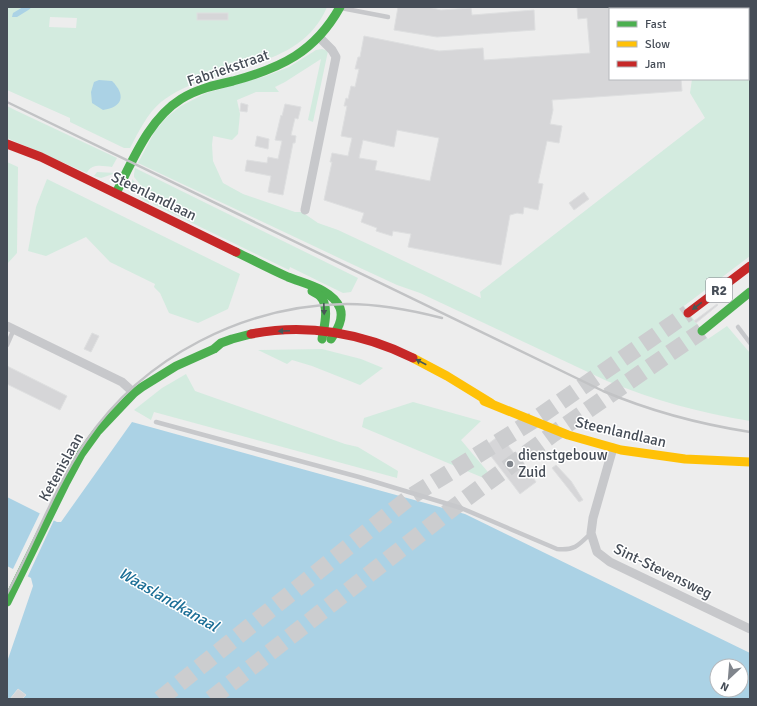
<svg xmlns="http://www.w3.org/2000/svg" width="757" height="706" font-family="Signika,sans-serif">
<rect width="100%" height="100%" fill="#ededed"/>
<g fill="#d3ebdf" fill-rule="evenodd">
<path d="M7,7H327C299,74 211,62 161,102C147,114 139,131 130,148H124L70,122V118L7,90ZM50,17L77,18L76,28L49,27Z"/>
<path d="M706,7H750V256L684,306L708,339L727,326L750,353V421C700,413 654,400 607,381L420,293L397,285L356,266L138,163L155,131L167,117L181,106L206,93L266,76L289,67L316,50L322,49L328,51L313,122L308,120L321,59L285,82L275,87L279,92H256L237,100L240,114L238,134L232,140L213,136L212,145L213,161L223,183L243,194L295,212H302L318,223L338,230L383,251L481,298L480,292L705,118L690,93L692,79H748V9H705Z"/>
<path d="M7,106L17,111L117,158L112,167C103,166 91,163 87,173L7,138Z"/>
<polygon points="7,162 18,167 17,253 7,264"/>
<polygon points="135,168 358,278 351,292 343,293 290,267 289,270 153,204 154,201 134,177 134,174"/>
<polygon points="97,172 116,173 101,178 94,176"/>
<polygon points="47,179 240,274 228,309 198,323 169,313 160,293 154,287 155,284 110,262 86,237 46,256 28,251 36,207"/>
<path d="M132,179L149,198V203C138,198 132,191 132,179Z"/>
<polygon points="322,349 361,359 383,368 360,385 312,366 292,360 287,364 258,350"/>
<polygon points="186,374 195,391 345,444 358,447 398,471 397,478 154,412 151,420 134,410 162,388"/>
<polygon points="413,402 481,421 461,440 498,484 362,427 364,418"/>
</g>
<g fill="#abd2e5" fill-rule="evenodd">
<polygon points="23,7 31,7 30,9 17,17 12,17 13,13"/>
<path d="M99,80L112,81C126,95 123,107 103,110L92,103L91,92L94,82Z"/>
<path d="M132,422L465,514L750,653V699H7V662L33,586L31,578L7,566V497L57,522H61ZM717,666H741V690H717Z"/>
</g>
<polygon fill="#ededed" points="40,513 54,520 27,578 12,571"/>
<g fill="#d6d6d8" stroke="#dedfe0" fill-rule="evenodd">
<polygon points="398,7 428,7 441,10 471,8 472,15 534,10 535,30 437,37 394,30"/>
<path d="M577,7H610V79H681L682,91L552,100L553,110L550,124L562,126L559,143L547,141L538,183L543,184L538,210L524,207L523,214L517,213L510,215L501,265L408,247L411,234L393,231L392,236L376,231L377,228L361,222L364,213L324,200L332,162H330L332,153L348,156L352,138L341,136L347,106H344L346,98L348,99L351,86L355,87L359,69H355L358,57H360L364,36L439,51L483,48L484,60L590,53L587,18L578,19ZM397,130L439,138L430,181L375,170L377,161L359,158L363,140L394,147Z"/>
<rect x="197" y="13" width="31" height="7"/>
<polygon points="241,103 248,105 247,112 240,111"/>
<polygon points="285,104 301,107 298,119 295,118 291,135 296,136 295,143 293,143 283,195 268,192 271,176 245,171 247,160 267,163 268,157 278,159 282,141 275,140 281,115 282,116"/>
<polygon points="257,136 269,139 268,149 255,146"/>
<polygon points="584,192 589,199 574,210 569,203"/>
<polygon points="717,304 718,305 696,323 694,321"/>
<polygon points="92,333 99,336 91,352 84,349"/>
<polygon points="7,366 67,396 60,410 7,384"/>
<polygon points="500,435 514,453 516,452 536,482 520,494 484,447"/>
<polygon points="556,465 571,481 583,500 579,502 552,468"/>
<polygon points="18,689 26,695 22,699 10,699"/>
</g>
<g fill="none" stroke-linecap="round" stroke-linejoin="round">
<g stroke="#cccdcf" stroke-width="17" stroke-dasharray="17 8" stroke-linecap="butt">
<polyline points="160,699 410,497 537,418 688,313"/>
<polyline points="211,699 453,508 553,434 702,331"/>
</g>
<g stroke="#c7c8cb" stroke-width="4.5">
<polyline points="341,8 388,17"/>
<polyline points="738,327 750,343"/>
<polyline points="7,345 14,329"/>
<path d="M156,422L359,477L461,508L557,549C574,551 579,545 591,533"/>
</g>
<g stroke="#c7c8cb" stroke-width="9">
<polyline points="305,210 336,57 332,50 319,37"/>
<polyline points="7,326 122,382 134,393"/>
<polyline points="613,448 593,518 591,533 597,552 610,562 750,629"/>
</g>
<g stroke="#4caf50" stroke-width="9">
<path d="M116,193C133,160 149,119 181,99C197,89 215,85 233,81C281,68 315,52 340,7"/>
<path d="M236,252C253,260 270,269 288,277C305,284 332,289 340,308C344,319 337,330 331,339"/>
<path d="M312,291C315,293 318,294 320,296C330,306 324,327 322,339"/>
<polyline points="702,331 750,292"/>
<polyline points="7,602 66,482 81,454 97,432 134,393 142,387 176,366 214,349 221,343 232,339 251,334"/>
</g>
<g stroke="#ffc107" stroke-width="9">
<polyline points="413,358 447,376 491,403"/>
<polyline points="484,401 568,435 621,450 685,459 750,462"/>
</g>
<g stroke="#c62828" stroke-width="9">
<polyline points="7,144 41,157 236,252"/>
<polyline points="688,313 750,266"/>
<path d="M251,334C306,323 363,333 413,358"/>
</g>
<g stroke="#c2c3c5" stroke-width="2.5">
<path d="M7,102L603,391C650,411 699,424 750,432"/>
<path d="M7,594C34,544 54,488 86,441C144,356 245,305 347,304C379,304 411,310 442,318"/>
</g>
</g>
<defs><path id="oneway-solid" d="M-6-.8H1V-3.2L6.5 0L1 3.2V.8H-6Z"/></defs>
<g fill="#475756">
<use href="#oneway-solid" transform="translate(697 306) rotate(143)"/>
<use href="#oneway-solid" transform="translate(324 309) rotate(88)"/>
<use href="#oneway-solid" transform="translate(284 331) rotate(177)"/>
<use href="#oneway-solid" transform="translate(421 362) rotate(-153)"/>
</g>
<circle fill="#80858c" stroke="#fff" stroke-width="1.5" cx="510" cy="464" r="4"/>
<g text-anchor="middle" stroke-width="3" stroke-linejoin="round" paint-order="stroke">
<rect fill="#fff" stroke="#7e8289" stroke-width="1" x="706" y="278" width="26" height="24" rx="3"/>
<g font-size="14" font-weight="bold" fill="#464d57">
<text x="719" y="295">R2</text>
</g>
<g font-size="15" fill="#464d57" stroke="#fff">
<text transform="translate(228 68) rotate(-19)" y="5">Fabriekstraat</text>
<text transform="translate(154 196) rotate(26)" y="5">Steenlandlaan</text>
<text transform="translate(621 432) rotate(13)" y="5">Steenlandlaan</text>
<text transform="translate(61 467) rotate(-61)" y="5">Ketenislaan</text>
<text transform="translate(663 571) rotate(26)" y="5">Sint-Stevensweg</text>
</g>
<g font-size="15" fill="#464d57" stroke="#fff" text-anchor="start">
<text x="518" y="460">dienstgebouw<tspan x="518" dy="17">Zuid</tspan></text>
</g>
<g font-size="16" font-style="italic" fill="#1b6e96" stroke="#fff">
<text transform="translate(169 599) rotate(30)" y="6">Waaslandkanaal</text>
</g>
</g>
<rect width="757" height="706" fill="none" stroke="#464d57" stroke-width="16"/>
<rect x="609" y="8" width="140" height="72" fill="#ffffff" stroke="#b5b8bc"/>
<rect x="617" y="21" width="20" height="6" fill="#4caf50" stroke="#b5b8bc"/>
<text x="645" y="28" font-size="12" fill="#464d57">Fast</text>
<rect x="617" y="41" width="20" height="6" fill="#ffc107" stroke="#b5b8bc"/>
<text x="645" y="48" font-size="12" fill="#464d57">Slow</text>
<rect x="617" y="61" width="20" height="6" fill="#c62828" stroke="#b5b8bc"/>
<text x="645" y="68" font-size="12" fill="#464d57">Jam</text>
<g transform="translate(729 678) rotate(206)"><circle r="19" fill="#ffffff" stroke="#b5b8bc"/>
<path d="M0-3L7 15L0 10L-7 15Z" fill="#80858c"/>
<text y="-6" font-size="11" font-weight="bold" text-anchor="middle" fill="#464d57">N</text>
</g>
</svg>
